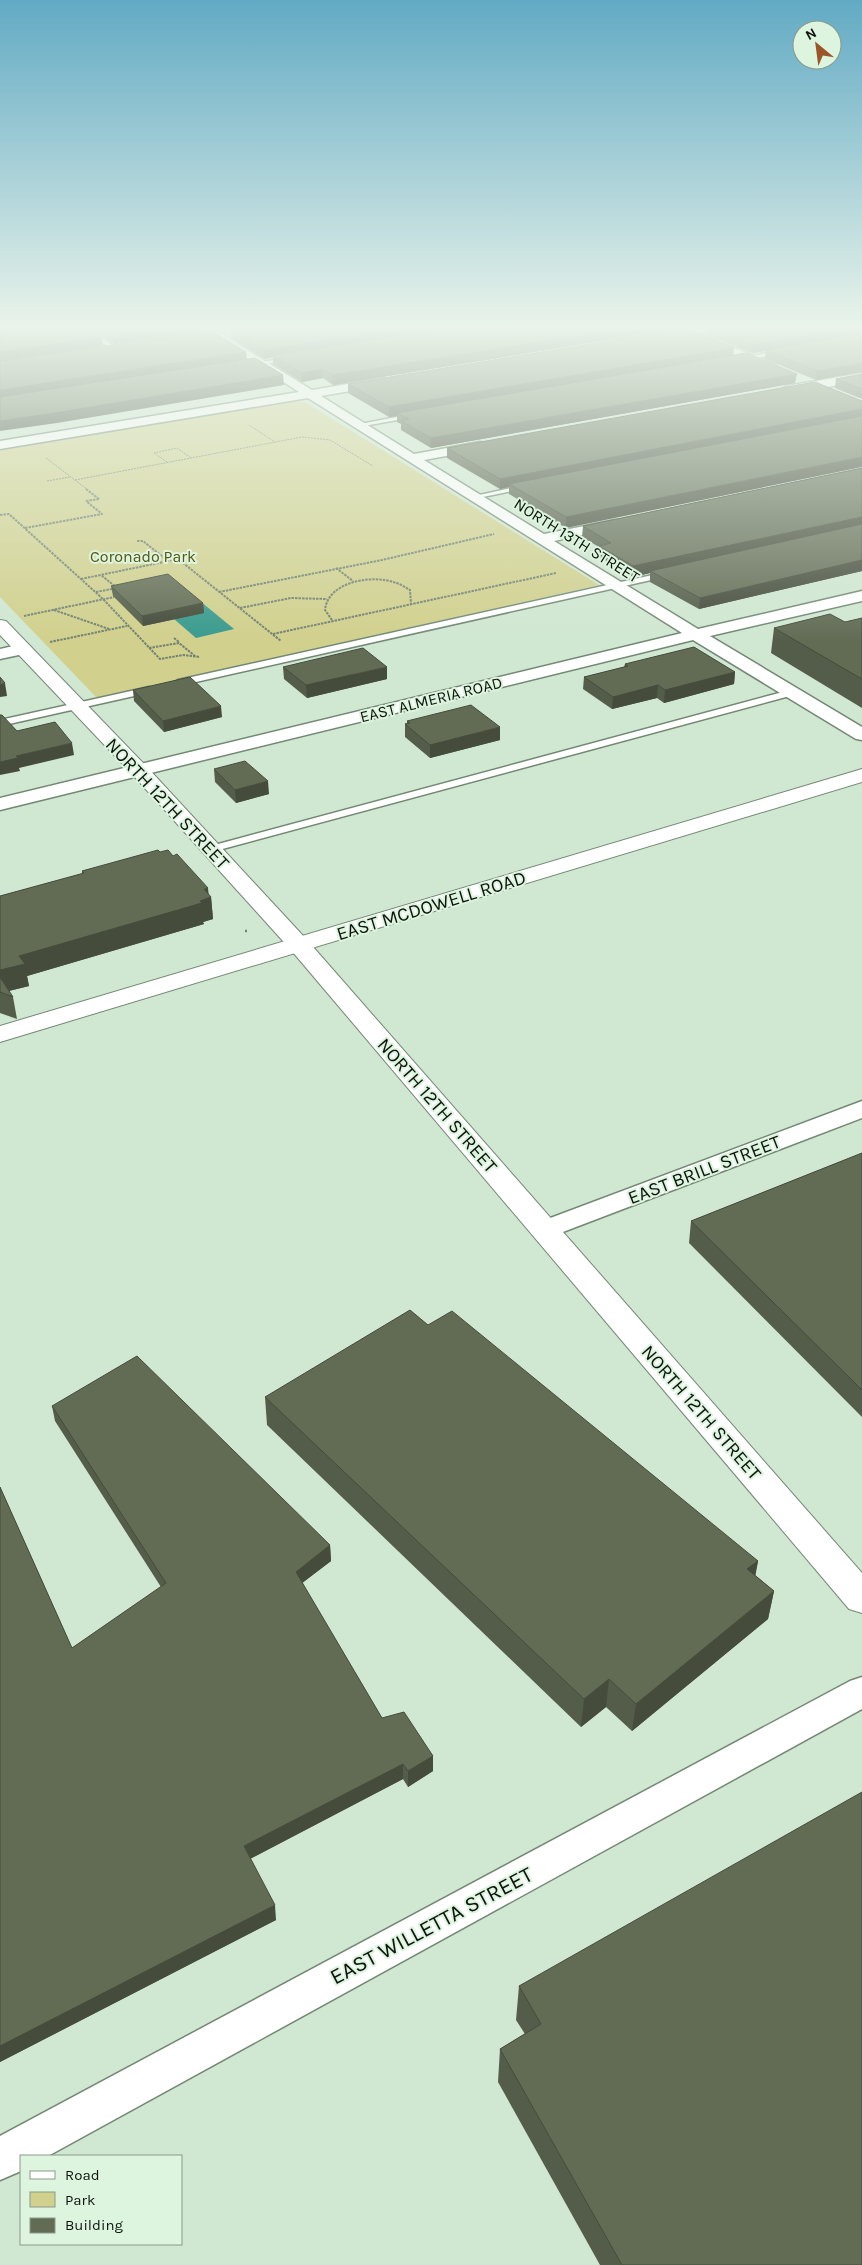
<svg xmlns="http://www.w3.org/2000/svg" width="862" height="2265" font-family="Karla,sans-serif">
<rect width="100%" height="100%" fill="#d0e7d1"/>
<polygon fill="#d1d08d" points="296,401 307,403 599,585 97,698 0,597 0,449"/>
<polygon fill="#3a9a8e" points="189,592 234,629 196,638 152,600"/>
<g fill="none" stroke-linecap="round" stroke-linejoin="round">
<g stroke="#738874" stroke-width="3">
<g id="lane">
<polygon points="75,324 81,324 118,349 113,350"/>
<polygon points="782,350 784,353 740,361 737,359"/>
<polygon points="289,357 291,360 250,367 247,365"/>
<polygon points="412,414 414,417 358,427 355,425"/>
<polygon points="525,485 528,487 527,488 473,499 470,497"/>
<polygon points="666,572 669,572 669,576 178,686 174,683 178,680"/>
<polygon points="149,687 153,690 152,692 0,726 0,720"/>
<polygon points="794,689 798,692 797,694 215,851 211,852 206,849 207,847"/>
</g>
</g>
<g stroke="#738874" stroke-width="3">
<g id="street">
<polygon points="193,324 205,324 312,390 382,378 386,379 388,382 386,385 321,396 414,454 480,442 485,443 487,446 485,449 424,460 544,534 615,520 620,521 622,524 620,527 554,541 698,629 862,591 862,601 710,636 862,727 862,740 856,739 693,640 0,810 0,798 682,633 308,398 0,449 0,441 299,392"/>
<polygon points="715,324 740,324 735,327 659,339 653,336 659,333"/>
<polygon points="703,335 776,365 778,367 772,370 768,369 699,340 697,338"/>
<polygon points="862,373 862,381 787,394 781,390 787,386"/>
<polygon points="22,644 28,645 30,649 28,653 0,659 0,649"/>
<polygon points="862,1101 862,1118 555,1235 546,1238 537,1235 533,1229 537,1223"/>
<polygon points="862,1677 862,1709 48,2156 21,2156 21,2171 0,2180 0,2136 850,1681"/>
</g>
</g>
<g stroke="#738874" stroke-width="2">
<polygon id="secondary" points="0,620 6,621 146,766 307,940 862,1573 862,1613 849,1609 291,950 132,774 0,635"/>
</g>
<g stroke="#738874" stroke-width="2">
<polygon id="primary" points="862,769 862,782 0,1042 0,1026"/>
</g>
<g stroke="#738273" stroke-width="1" stroke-dasharray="2 1" stroke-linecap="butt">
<polyline points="249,425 275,442"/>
<polyline points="46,458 88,490"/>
<polyline points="167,462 154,453 177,448 191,458"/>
<polyline points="75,480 302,437 330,440 373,466"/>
<polyline points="47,481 70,477"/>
</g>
<g stroke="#738273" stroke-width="2" stroke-dasharray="2.5 1" stroke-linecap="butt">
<polyline points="86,489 99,499"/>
<polyline points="86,501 99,499"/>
<polyline points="0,515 9,514 103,599 160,659 183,655 200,657"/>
<polyline points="25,528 102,514 86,501"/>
<polyline points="137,541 143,541 168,561"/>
<polyline points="336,568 353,581"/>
<polyline points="81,579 178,559 281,641"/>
<polyline points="96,592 117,588 101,575"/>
<polyline points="219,592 382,560 494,534"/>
<polyline points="240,608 291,598 327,599"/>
<polyline points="54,610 109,629"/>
<polyline points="24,616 114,597"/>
<path d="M332,620L325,610C328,581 373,574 396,583C401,584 406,588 410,590L411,604"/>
<polyline points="273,634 556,573"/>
<polyline points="174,638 179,642"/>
<polyline points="50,642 127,626"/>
<polyline points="149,648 179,643 195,656"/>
</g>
<polyline stroke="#738273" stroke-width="2.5" stroke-dasharray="3 2" stroke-linecap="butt" points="245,931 247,931"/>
<use href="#lane" fill="#fff" fill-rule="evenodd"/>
<use href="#street" fill="#fff" fill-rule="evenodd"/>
<use href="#secondary" fill="#fff" fill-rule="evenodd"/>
<use href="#primary" fill="#fff" fill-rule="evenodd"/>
</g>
<g fill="#545d49">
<polygon points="84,324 200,324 200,332 114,344"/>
<polygon points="209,324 254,324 217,329"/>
<polygon points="266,324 705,324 333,385 323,378 302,382 273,364 273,357 265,359 231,338 231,329"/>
<polygon points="862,324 816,380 765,359 766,351 752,353 706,334 707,325"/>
<polygon points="733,355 795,383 431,448 401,430 401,424 397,422 397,416 389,417 348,393 348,384"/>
<polygon points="862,374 862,399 835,388 836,379"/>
<polygon points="862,401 566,528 509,494 509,487 500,489 447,458 447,448"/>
<polygon points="862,468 862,571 699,609 650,582 650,573 633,577 598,556 599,547 582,537 583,526"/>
<polygon points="111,586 203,603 204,613 143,626 113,596"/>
<polygon points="862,618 862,708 771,653 774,628 845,622"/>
<polygon points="625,664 735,672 734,684 664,703 657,698 612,709 583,689 584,677 624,667"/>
<polygon points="283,667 387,679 307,698 284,679"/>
<polygon points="133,690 222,717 164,732 134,701"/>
<polygon points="407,721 500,740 430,758 405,737 405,724 407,723"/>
<polygon points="214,769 269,794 236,803 215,782"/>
<polygon points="160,852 211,897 213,919 203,922 204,924 27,976 29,986 9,991 13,997 17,1019 0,1013 0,896 82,874 82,871"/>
<polygon points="862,1153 862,1417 689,1243 691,1221"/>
<polygon points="428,1325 758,1561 755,1575 774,1591 768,1619 632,1731 606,1707 581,1727 267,1425 265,1397"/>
<polygon points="52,1406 330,1545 331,1561 302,1583 382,1718 433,1756 433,1771 408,1787 403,1779 250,1859 276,1920 0,2062 0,1487 72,1648 161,1587 55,1421"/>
<polygon points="519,1986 862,2265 600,2265 498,2082 500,2049 525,2034 516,2020"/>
</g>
<g fill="#454c3c">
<polygon points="0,324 62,324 0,332"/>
<polygon points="192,324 200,324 200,332 114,344 114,336"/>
<polygon points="217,324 254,324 217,329"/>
<polygon points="435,324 491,324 273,355 273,357 265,359 264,350"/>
<polygon points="653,324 705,324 333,385 333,375"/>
<polygon points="862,326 862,335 766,350 766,351 752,353 753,345"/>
<polygon points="102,337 103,346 0,361 0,352"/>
<polygon points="734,348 733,357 397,413 397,416 389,417 389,407"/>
<polygon points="246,352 247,361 0,399 0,390"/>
<polygon points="862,363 862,372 816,380 817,371"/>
<polygon points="322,369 323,378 302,382 302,373"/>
<polygon points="797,374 795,383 431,448 431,438"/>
<polygon points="283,375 284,385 57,423 0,431 0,421"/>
<polygon points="862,409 862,418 509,484 509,487 500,489 500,479"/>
<polygon points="862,457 862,467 566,528 566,517"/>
<polygon points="862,517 862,527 650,571 650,573 633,577 633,566"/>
<polygon points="862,560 862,571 699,609 700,598"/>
<polygon points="203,603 204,613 143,626 142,616"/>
<polygon points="387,667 387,679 307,698 306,685"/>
<polygon points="735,672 734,684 664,703 665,690"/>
<polygon points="5,683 7,696 0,697 0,685"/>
<polygon points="658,685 657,698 612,709 613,697"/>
<polygon points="221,706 222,717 164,732 163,721"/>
<polygon points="500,727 500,740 430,758 430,745"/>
<polygon points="72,743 74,755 19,768 20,771 0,775 0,762 16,756"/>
<polygon points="268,781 269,794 236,803 235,790"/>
<polygon points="208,888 209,898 211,897 213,919 203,922 204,924 27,976 29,986 0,993 0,970 19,956 200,901 204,889"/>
<polygon points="330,1545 331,1561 297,1587 296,1572"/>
<polygon points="758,1561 753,1589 747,1569"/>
<polygon points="774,1591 768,1619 632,1731 636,1704"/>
<polygon points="609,1679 606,1707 581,1727 584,1699"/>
<polygon points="433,1756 433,1771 408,1787 408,1771"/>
<polygon points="403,1764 403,1779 246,1861 244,1846"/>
<polygon points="275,1905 276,1920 0,2062 0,2046"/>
</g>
<g fill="#626c55" stroke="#454c3c">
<polygon points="51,324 82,324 102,337 0,352 0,331"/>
<polygon points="96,324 195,324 114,336"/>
<polygon points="266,324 435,324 264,350 231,329"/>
<polygon points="474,324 653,324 333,375 322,369 302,373 273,355"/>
<polygon points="714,324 862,324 862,326 753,345 707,325"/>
<polygon points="687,328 734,348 389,407 348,384"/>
<polygon points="212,331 246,352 0,390 0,361"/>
<polygon points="862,333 862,363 817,371 766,350"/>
<polygon points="746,353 797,374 431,438 401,421 409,419 397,413"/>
<polygon points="255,358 283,375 55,413 0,421 0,397"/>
<polygon points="862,374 862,389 836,379"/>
<polygon points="815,382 862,401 862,409 500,479 447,448"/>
<polygon points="862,416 862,457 566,517 509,484"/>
<polygon points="862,468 862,517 633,566 599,546 611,543 583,526"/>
<polygon points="862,524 862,560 700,598 650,571"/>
<polygon points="168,574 203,603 142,616 111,586"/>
<polygon points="830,614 845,622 862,618 862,679 774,628"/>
<polygon points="694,647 735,672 665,690 658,685 613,697 584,677 628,666 625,664"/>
<polygon points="363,648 387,667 306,685 283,667"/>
<polygon points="0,677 5,683 0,685"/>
<polygon points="190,677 221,706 163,721 133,690"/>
<polygon points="471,705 500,727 430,745 405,724 410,723 407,721"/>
<polygon points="0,715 2,715 17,731 55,722 72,743 16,756 18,758 0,762"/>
<polygon points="245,761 268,781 235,790 214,769"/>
<polygon points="158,850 160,852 168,850 173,856 177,854 208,888 204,889 211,897 200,901 202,903 19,956 25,964 0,970 0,896 84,873 82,871"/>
<polygon points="0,977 13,997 0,992"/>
<polygon points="862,1153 862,1390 691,1221"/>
<polygon points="410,1310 428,1325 452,1311 758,1561 747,1569 774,1591 636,1704 609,1679 584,1699 265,1397"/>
<polygon points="137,1356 330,1545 296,1572 382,1718 404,1712 433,1756 408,1771 403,1764 244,1846 275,1905 0,2046 0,1487 72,1648 166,1583 52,1406"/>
<polygon points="862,1792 862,2265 622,2265 500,2049 541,2024 519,1986"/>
</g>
<linearGradient id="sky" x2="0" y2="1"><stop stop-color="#62aac4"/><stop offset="0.51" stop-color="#eaf4ea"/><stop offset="1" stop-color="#eaf4ea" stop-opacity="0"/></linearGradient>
<rect width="862" height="641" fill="url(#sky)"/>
<g text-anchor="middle" stroke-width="4" stroke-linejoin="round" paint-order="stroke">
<g font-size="16" fill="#0d140d" stroke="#ddf4de">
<text transform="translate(577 540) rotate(32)" y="6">NORTH 13TH STREET</text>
<text transform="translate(431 699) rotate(-14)" y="6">EAST ALMERIA ROAD</text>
</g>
<g font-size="16" fill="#585612" stroke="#ddf4de">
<text x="143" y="562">Coronado Park</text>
</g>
<g font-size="19" fill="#0d140d" stroke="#ddf4de">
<text transform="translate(168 803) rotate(47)" y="7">NORTH 12TH STREET</text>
<text transform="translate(431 905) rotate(-17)" y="7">EAST MCDOWELL ROAD</text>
<text transform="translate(438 1105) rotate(49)" y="7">NORTH 12TH STREET</text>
<text transform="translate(704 1169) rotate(-21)" y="7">EAST BRILL STREET</text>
<text transform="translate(702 1412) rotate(49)" y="7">NORTH 12TH STREET</text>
</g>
<g font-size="22" fill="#0d140d" stroke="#ddf4de">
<text transform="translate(431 1925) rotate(-28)" y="8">EAST WILLETTA STREET</text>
</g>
</g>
<rect x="20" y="2155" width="162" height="90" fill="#ddf4de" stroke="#8a9a8a"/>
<rect x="30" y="2171" width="25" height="8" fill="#ffffff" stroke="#8a9a8a"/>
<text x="65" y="2180" font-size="15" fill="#0d140d">Road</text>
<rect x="30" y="2192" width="25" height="15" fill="#d1d08d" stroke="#8a9a8a"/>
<text x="65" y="2205" font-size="15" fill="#0d140d">Park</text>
<rect x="30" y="2218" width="25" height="15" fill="#626c55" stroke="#8a9a8a"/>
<text x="65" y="2230" font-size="15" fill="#0d140d">Building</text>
<g transform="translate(817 45) rotate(331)"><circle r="24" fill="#ddf4de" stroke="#8a9a8a"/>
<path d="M0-4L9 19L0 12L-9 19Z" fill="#9a5529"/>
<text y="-8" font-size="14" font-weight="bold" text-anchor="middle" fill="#0d140d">N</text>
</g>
</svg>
